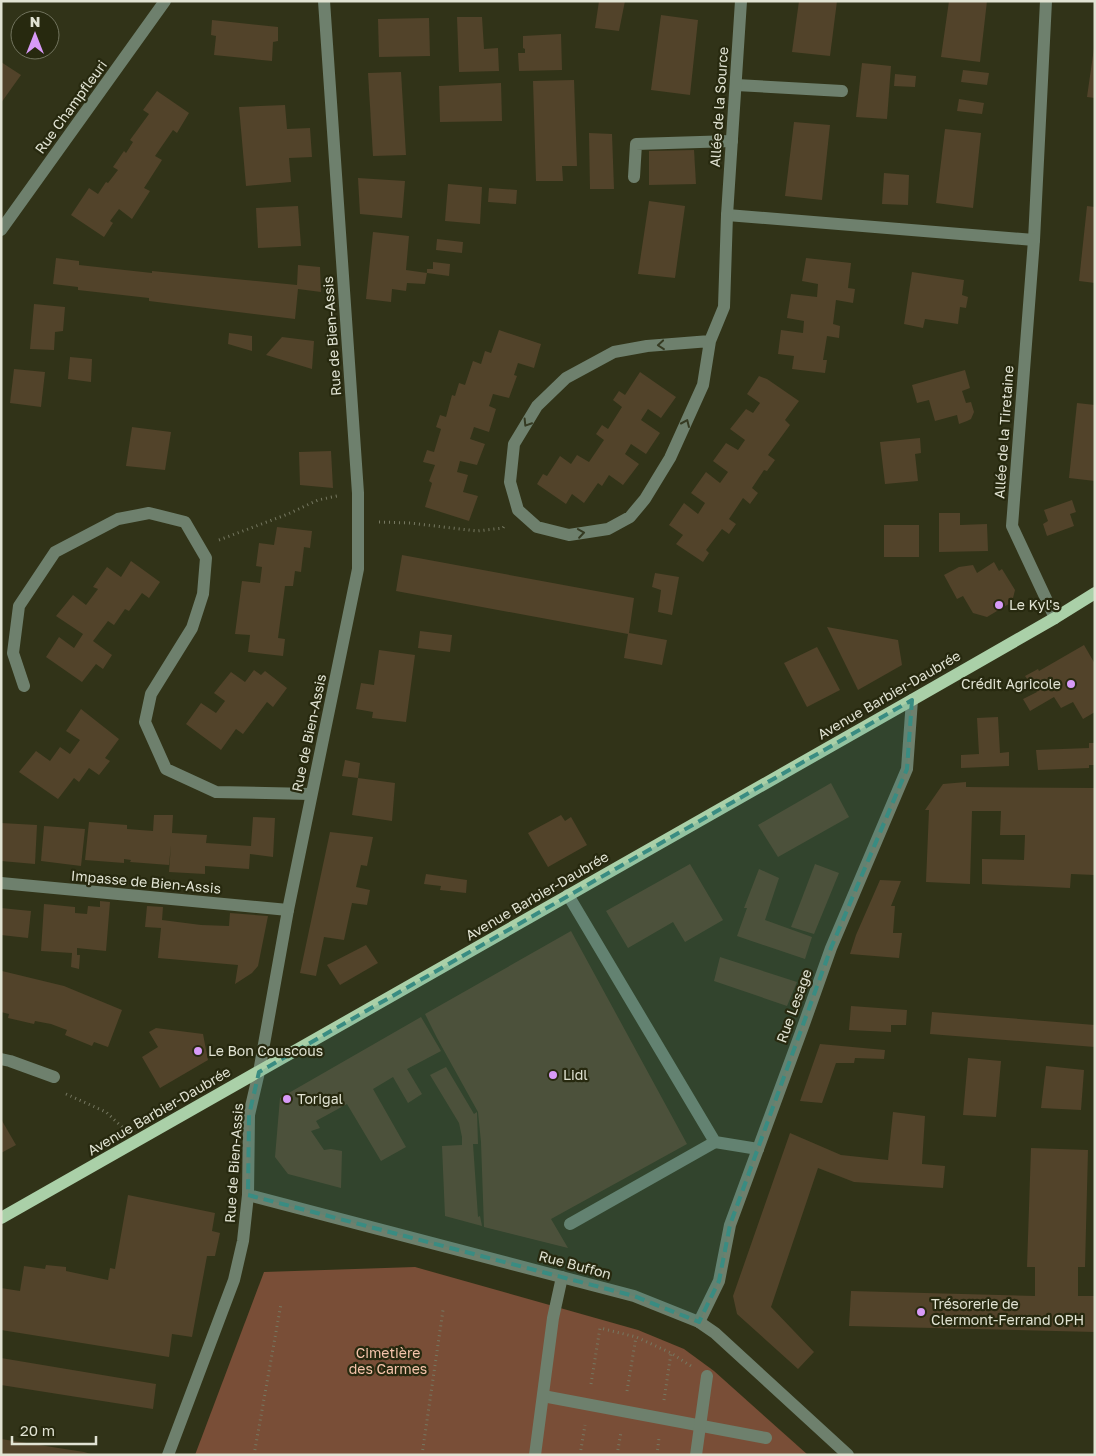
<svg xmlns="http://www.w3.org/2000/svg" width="1096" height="1456" font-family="'Golos Text',sans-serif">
<rect width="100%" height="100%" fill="#313318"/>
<polygon fill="#794e37" points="415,1267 638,1330 684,1349 714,1371 808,1455 195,1455 264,1272"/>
<g fill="#52432a">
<polygon points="599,1 625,1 619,31 595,28"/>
<polygon points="799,1 837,1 830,56 792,52"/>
<polygon points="949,1 987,1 980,62 941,57"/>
<polygon points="661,15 698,20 690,95 651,90"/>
<polygon points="457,17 482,17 484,49 498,48 499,71 459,72"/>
<polygon points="429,18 430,56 379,57 378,19"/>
<polygon points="212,20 278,27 278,41 273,42 272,61 214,55 216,36 211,35"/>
<polygon points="561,34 562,70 519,71 518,53 525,53 525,49 523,48 523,36"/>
<polygon points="1094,48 1095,49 1095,98 1087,97"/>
<polygon points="1,62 21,75 1,103"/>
<polygon points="862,63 891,66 887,119 856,117"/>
<polygon points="963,70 989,73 987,85 961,82"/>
<polygon points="401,72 406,155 373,156 368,73"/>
<polygon points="895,74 916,76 915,87 894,86"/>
<polygon points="574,80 577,166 562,166 563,181 536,181 533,81"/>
<polygon points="501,83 502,121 440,122 439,86"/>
<polygon points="157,91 189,113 177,133 173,130 155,156 162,160 144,188 150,191 132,219 119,209 110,221 113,223 104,237 71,215 89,188 98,194 106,182 108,183 118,170 113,167 124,151 126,153 133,142 130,140 149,114 143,110"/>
<polygon points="959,99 984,103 982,114 957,111"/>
<polygon points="285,105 287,129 310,128 312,157 289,158 291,182 246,186 239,107"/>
<polygon points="794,122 830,125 822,200 785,196"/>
<polygon points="945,129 981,133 973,208 936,203"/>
<polygon points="589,133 612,134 614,189 590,189"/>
<polygon points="694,150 696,184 649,185 649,151"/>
<polygon points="884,173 909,175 908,205 882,204"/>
<polygon points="358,178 405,181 402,218 360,214"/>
<polygon points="448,184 482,187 480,224 445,221"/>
<polygon points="489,188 517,190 516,204 488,202"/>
<polygon points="649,201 685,206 675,278 638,274"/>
<polygon points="298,206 301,246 258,248 256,208"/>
<polygon points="1087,206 1095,207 1095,283 1079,281"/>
<polygon points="373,232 409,236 406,270 427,273 425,284 407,283 406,291 392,289 391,302 366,299"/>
<polygon points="437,239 463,242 462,253 436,250"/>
<polygon points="56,258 79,261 79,265 152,273 152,271 297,285 298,265 320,267 321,292 298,289 295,319 149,301 149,298 78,290 78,287 53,284"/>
<polygon points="806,258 851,263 848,288 855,289 853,303 836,300 833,324 840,326 839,338 827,336 823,360 827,360 825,373 792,369 794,356 778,354 781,330 803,333 804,321 787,318 791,294 817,297 818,284 802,281"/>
<polygon points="433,262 450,264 449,276 427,273 427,269 433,269"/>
<polygon points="912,272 964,280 962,295 968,297 966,308 960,307 958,324 925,319 923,328 904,324"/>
<polygon points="34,304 65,307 63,331 55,332 54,350 30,349"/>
<polygon points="499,330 541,344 534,368 518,363 514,375 517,376 509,398 493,394 489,406 496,409 489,432 474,427 470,439 485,444 480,457 477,465 460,461 457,472 468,475 463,492 478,496 469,521 425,507 432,483 429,481 435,465 423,462 427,450 434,452 441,429 436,427 440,415 446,417 452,395 455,396 459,383 465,385 473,361 481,364 485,351 491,353"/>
<polygon points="229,333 252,336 252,351 228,344"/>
<polygon points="282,337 314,341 312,369 266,355"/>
<polygon points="70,357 92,359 91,382 68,379"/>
<polygon points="14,369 45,372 41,407 10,403"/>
<polygon points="965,370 970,388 962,391 966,403 971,402 974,412 971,419 967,421 959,424 957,415 935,421 929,400 917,403 912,385"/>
<polygon points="640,372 676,397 661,418 648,409 641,420 660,433 646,454 631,444 625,454 639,464 623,485 609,475 602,486 598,483 584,503 572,494 566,504 537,484 543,474 547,476 560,456 571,464 577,455 589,462 604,440 596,434 602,425 608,429 622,407 613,400 619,391 625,395"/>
<polygon points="759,376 767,379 799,401 785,420 790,425 768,455 775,460 767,471 764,470 752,488 758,493 750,504 743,498 729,519 736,524 729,534 722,529 706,550 709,553 703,562 676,544 683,535 669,525 684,503 698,514 705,503 691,493 706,472 720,483 728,472 713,461 726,443 738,450 745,440 730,429 746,409 753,413 760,403 747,394"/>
<polygon points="1077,403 1095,405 1095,481 1069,478"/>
<polygon points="132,427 171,432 165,470 126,466"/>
<polygon points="920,438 921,453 915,454 918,481 885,484 880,442"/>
<polygon points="331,451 333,488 300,485 299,452"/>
<polygon points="1072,500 1076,512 1070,514 1074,526 1047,536 1043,524 1048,521 1044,510"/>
<polygon points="939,513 960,513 960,525 987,524 988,551 939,552"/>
<rect x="884" y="525" width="35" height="32"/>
<polygon points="277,527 312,531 310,548 304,547 301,572 295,571 293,586 285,586 278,638 285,639 283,656 248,652 250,635 235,634 242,581 260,583 262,567 256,566 259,543 274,545"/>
<polygon points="402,555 634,598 629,633 667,640 662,665 624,658 628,634 396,591"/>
<polygon points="131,561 160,582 149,598 142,593 129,611 125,609 114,625 108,621 93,641 112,655 103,669 96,664 82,682 46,657 59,637 74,648 83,634 56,616 73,595 86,605 98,589 93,587 107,567 121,577"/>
<polygon points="994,562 999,571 1002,569 1015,590 1012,602 987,617 973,613 963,596 957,599 944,575 959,567 973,565 977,573"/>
<polygon points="655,573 679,577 672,615 658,612 661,590 652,587"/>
<polygon points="827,627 898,640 902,665 858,690"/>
<polygon points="420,631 452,635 450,652 418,648"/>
<polygon points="1084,645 1095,664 1095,712 1083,719 1073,702 1061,708 1054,697 1030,711 1023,699 1037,692 1025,676 1038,669 1039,671"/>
<polygon points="817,647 840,690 807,707 784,663"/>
<polygon points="379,650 415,655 406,722 372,718 373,712 356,709 361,683 374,685"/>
<polygon points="254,670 261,675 265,671 287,688 273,707 267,702 243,734 236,729 221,750 186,724 201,703 216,713 225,701 214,693 231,672 245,682"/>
<polygon points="81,709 119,739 105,758 110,761 99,775 89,768 79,782 74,778 58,799 19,772 36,751 50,761 60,747 70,754 80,740 66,731"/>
<polygon points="998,717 1000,753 1009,752 1009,766 961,768 961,755 979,754 977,718"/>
<polygon points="1089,743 1095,743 1095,765 1089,765 1089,768 1038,770 1036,750 1089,748"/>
<polygon points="345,760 360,763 358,778 342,776"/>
<polygon points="358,778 395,783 392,821 352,815"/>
<polygon points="966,782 966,787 1095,788 1095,875 1071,874 1070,888 982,884 982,859 1024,860 1025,835 1000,835 1001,811 972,811 970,884 926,882 929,810 925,810 943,784"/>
<polygon points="831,783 849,817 778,857 758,825"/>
<polygon points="154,815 173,815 172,833 207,835 206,843 251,846 253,817 275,818 273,857 250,854 249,869 205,866 205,874 169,872 171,845 169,865 130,862 131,860 124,859 124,863 85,860 89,822 127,825 127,829 153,831"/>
<polygon points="561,815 565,821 571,817 587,845 548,867 528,833"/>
<polygon points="1,823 37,825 35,864 1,861"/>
<polygon points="44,826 85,829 81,866 41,861"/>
<polygon points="330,832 373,837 367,866 361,865 356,887 370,890 367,905 352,903 344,940 324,937 316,976 300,973"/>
<polygon points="690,864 723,920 685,942 673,922 628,948 606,911"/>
<polygon points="815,864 839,873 814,934 791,927"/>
<polygon points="759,869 779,878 765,920 812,937 805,959 737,936 747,908 744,908"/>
<polygon points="426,874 467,880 466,893 440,890 441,886 424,884"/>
<polygon points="880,880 901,881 891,906 895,906 893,933 902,933 899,958 850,954 856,935"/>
<polygon points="100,901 110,902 106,951 77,948 77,955 80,955 79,969 71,967 72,953 41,951 44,904 75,907 75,913 87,914 88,906 100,907"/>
<polygon points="147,906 163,907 162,920 201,925 229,926 230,913 268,916 258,966 252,973 235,984 238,965 158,958 161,928 145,927"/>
<polygon points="1,908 31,911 28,938 1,935"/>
<polygon points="571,931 687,1144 551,1219 568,1248 484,1227 481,1142 478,1112 437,1038 425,1014"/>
<polygon points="366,945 378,963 340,985 327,965"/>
<polygon points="720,957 797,982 787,1006 714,981"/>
<polygon points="2,971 64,986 122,1010 108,1047 94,1042 92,1046 65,1035 67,1030 51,1024 35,1021 34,1024 8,1018 9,1014 1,1012"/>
<polygon points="851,1006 907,1010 906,1025 891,1025 891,1032 849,1030"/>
<polygon points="932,1012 1095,1025 1095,1047 930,1034"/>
<polygon points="421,1017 441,1051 407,1069 422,1094 408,1103 393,1077 373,1089 406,1147 381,1161 347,1104 316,1121 320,1128 311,1131 324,1150 331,1149 342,1151 341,1188 288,1174 275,1157 280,1098"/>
<polygon points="156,1028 203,1034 208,1060 160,1088 142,1057 158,1047 149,1032"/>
<polygon points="820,1044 885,1050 884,1059 855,1058 854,1063 836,1063 822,1103 800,1101"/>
<polygon points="968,1058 1001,1061 996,1117 963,1115"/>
<polygon points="1046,1066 1084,1070 1081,1110 1041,1108"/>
<polygon points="446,1067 474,1114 477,1112 478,1144 473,1144 478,1217 480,1216 482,1226 445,1216 442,1146 462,1145 462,1137 459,1123 430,1075"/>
<polygon points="893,1112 925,1116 922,1164 945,1166 943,1188 854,1182 818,1168 771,1307 814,1352 798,1369 737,1314 733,1296 790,1133 841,1155 888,1160"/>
<polygon points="1,1119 16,1145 1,1153"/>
<polygon points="1031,1148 1088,1150 1085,1267 1078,1267 1078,1296 1095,1296 1095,1332 849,1326 851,1291 1035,1296 1035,1267 1027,1267"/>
<polygon points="128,1195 215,1213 212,1231 220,1233 215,1256 207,1256 192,1337 172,1334 169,1357 1,1330 1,1288 20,1291 24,1266 45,1269 46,1265 66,1267 66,1271 108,1280 110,1268 115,1269"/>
<polygon points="1,1358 156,1384 153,1409 1,1385"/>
<polygon points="1,1439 84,1452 94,1455 1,1455"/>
</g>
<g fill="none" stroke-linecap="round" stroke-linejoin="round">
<g stroke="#767861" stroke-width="3" stroke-dasharray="1 4" stroke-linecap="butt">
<polyline points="379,522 410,523 477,531 503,528 505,525"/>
<polyline points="219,540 288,514 318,500 337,496"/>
<polyline points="66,1094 106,1112 122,1127"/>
<polyline points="591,1384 600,1328 636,1337 671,1353 691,1366"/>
<polyline points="627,1391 636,1337"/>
<polyline points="664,1400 671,1353"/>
<polyline points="254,1455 281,1304"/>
<polyline points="422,1455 443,1310"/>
<polyline points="580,1455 585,1425"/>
<polyline points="617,1455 621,1432"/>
<polyline points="657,1455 659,1438"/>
</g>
<g stroke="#6e806d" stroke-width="12">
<polyline points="1046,1 1034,240 1012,526 1055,618"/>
<polyline points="736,85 842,91"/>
<polyline points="634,177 636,144 732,141"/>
<polyline points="727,215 1034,240"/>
<polyline points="1,230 165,1"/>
<polyline points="710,341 647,346 614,352 566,378 537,406 514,444 510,482 518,510 537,527 569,535 608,529 630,517 645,499 670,458 703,385 710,341 724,307 727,215 741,1"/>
<polyline points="24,686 13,653 19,606 55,552 118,519 149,513 185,522 206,558 203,594 192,628 151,694 145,722 166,769 216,792 311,794"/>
<polyline points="1,883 288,910"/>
<polyline points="568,895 715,1142 758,1149"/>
<polyline points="1,1059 10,1061 54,1077"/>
<polyline points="248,1195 634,1296 699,1322 715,1333 848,1455"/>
<polyline points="570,1224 715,1142"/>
<polyline points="699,1322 719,1281 730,1225 804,1024 831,948 907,769 912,700"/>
<polyline points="543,1396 766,1438"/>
<polyline points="168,1455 234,1280 243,1241 248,1195 249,1115 259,1072 288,910 358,569 358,493 324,1"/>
<polyline points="535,1455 553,1318 562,1277"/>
<polyline points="696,1455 707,1376"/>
</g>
<polyline stroke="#aad0a8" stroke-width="12" points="1,1218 912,700 1055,618 1095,593"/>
</g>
<defs><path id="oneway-chevron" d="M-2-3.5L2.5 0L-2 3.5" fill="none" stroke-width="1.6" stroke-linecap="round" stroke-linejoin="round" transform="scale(1.25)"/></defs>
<g stroke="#353a22">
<use href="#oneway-chevron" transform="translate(661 345) rotate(175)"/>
<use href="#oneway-chevron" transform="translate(527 423) rotate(122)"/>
<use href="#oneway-chevron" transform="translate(686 423) rotate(-66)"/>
<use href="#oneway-chevron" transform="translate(581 533) rotate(-8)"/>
</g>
<path fill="#398c82" fill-opacity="0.2" stroke="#398c82" stroke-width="4" stroke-dasharray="10 6" stroke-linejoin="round" d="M912,700L907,769L831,948L730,1225L719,1281L699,1322L634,1296L248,1195L249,1115L259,1072Z"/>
<g fill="#d89af8" stroke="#27290f" stroke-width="2">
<circle cx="999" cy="605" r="5"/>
<circle cx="1071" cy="684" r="5"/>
<circle cx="198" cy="1051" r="5"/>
<circle cx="553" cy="1075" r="5"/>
<circle cx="287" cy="1099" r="5"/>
<circle cx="921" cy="1312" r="5"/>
</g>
<g text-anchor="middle" stroke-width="4.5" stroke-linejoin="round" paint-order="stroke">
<g font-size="14" fill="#e1e3d3" stroke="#27290f">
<text transform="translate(71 107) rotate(-54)" y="5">Rue Champfleuri</text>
<text transform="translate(719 107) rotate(-86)" y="5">Allée de la Source</text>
<text transform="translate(332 336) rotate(-94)" y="5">Rue de Bien-Assis</text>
<text transform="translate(1004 432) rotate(-86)" y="5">Allée de la Tiretaine</text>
<text transform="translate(889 695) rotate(-30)" y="5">Avenue Barbier-Daubrée</text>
<text transform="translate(309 733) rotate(-78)" y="5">Rue de Bien-Assis</text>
<text transform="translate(146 882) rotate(5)" y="5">Impasse de Bien-Assis</text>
<text transform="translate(537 896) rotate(-30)" y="5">Avenue Barbier-Daubrée</text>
<text transform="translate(794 1006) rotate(-70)" y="5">Rue Lesage</text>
<text transform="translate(159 1111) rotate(-30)" y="5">Avenue Barbier-Daubrée</text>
<text transform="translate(234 1163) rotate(-86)" y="5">Rue de Bien-Assis</text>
<text transform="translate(575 1265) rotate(15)" y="5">Rue Buffon</text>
</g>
<g font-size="14" fill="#e1e3d3" stroke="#27290f" text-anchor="start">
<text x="1009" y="610">Le Kyl's</text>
<text x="1061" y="689" text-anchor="end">Crédit Agricole</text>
<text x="208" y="1056">Le Bon Couscous</text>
<text x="563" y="1080">Lidl</text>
<text x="297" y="1104">Torigal</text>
<text x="931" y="1309">Trésorerie de<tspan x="931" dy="16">Clermont-Ferrand OPH</tspan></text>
</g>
<g font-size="14" fill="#f5c4ab" stroke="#27290f">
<text x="388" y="1358">Cimetière<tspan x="388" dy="16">des Carmes</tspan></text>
</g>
</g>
<rect width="1096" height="1456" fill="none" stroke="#e1e3d3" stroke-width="5"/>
<g transform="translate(35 35)"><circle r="24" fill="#27290f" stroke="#71735d"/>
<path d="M0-4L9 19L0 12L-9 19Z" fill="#d89af8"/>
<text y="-8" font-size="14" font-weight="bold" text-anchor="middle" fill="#e1e3d3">N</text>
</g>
<path d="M12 1436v8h84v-8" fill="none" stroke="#e1e3d3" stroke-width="2.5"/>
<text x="20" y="1436" font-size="15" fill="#e1e3d3" stroke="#27290f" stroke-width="4" paint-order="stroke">20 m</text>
</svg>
